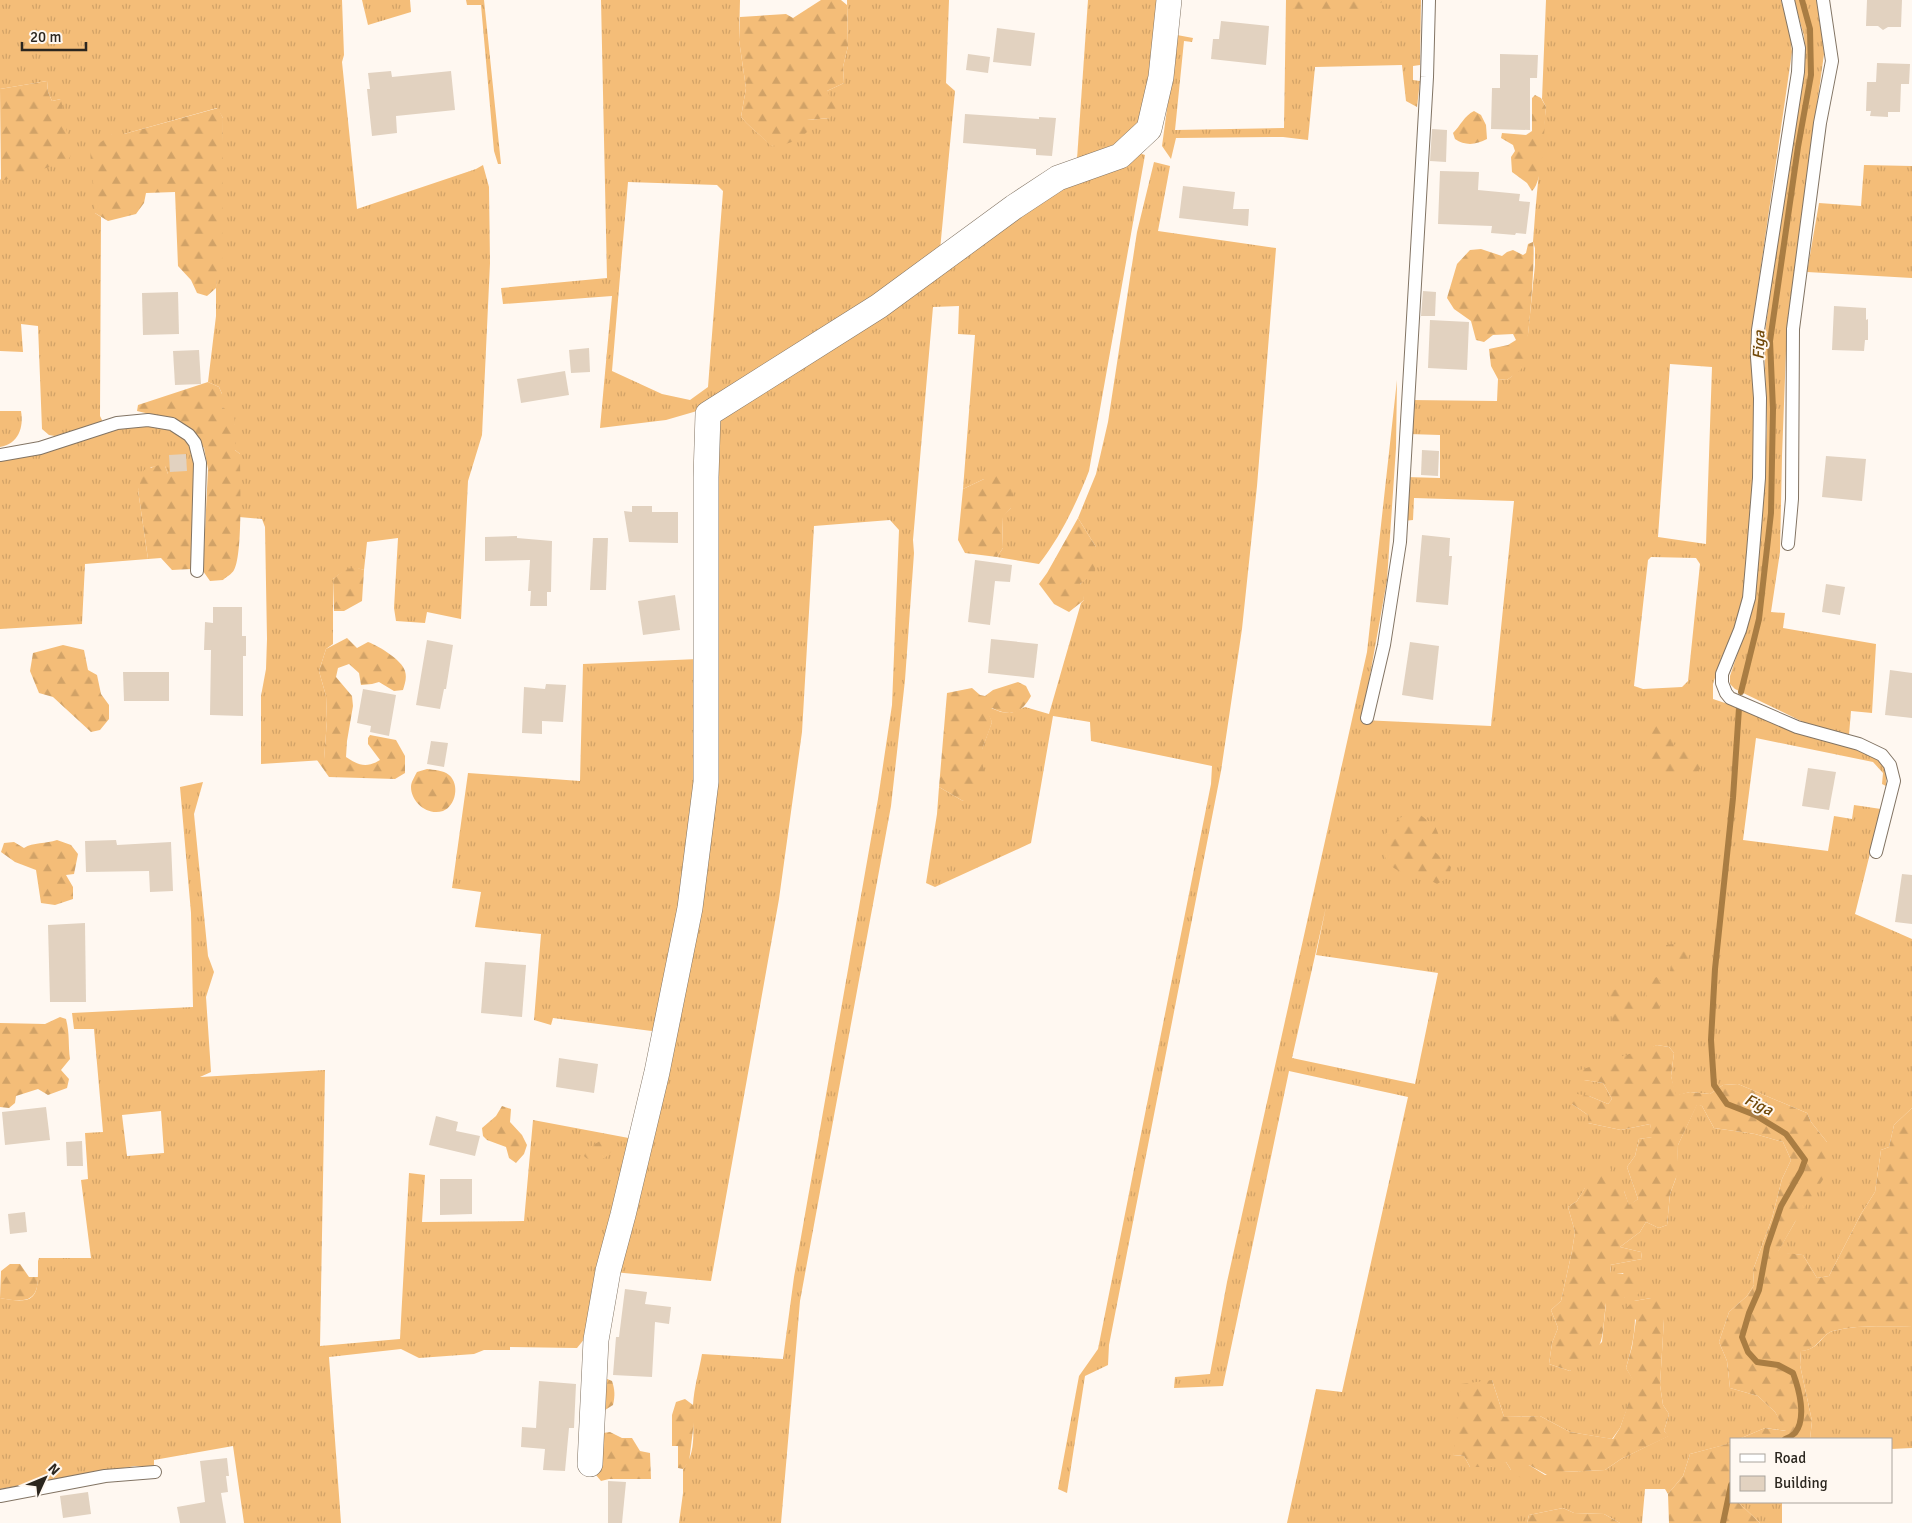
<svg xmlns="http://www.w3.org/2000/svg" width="1912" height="1523" font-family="Signika,sans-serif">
<defs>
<pattern id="grass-tufts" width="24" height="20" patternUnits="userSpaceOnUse" patternTransform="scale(1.25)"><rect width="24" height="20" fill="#f4bd78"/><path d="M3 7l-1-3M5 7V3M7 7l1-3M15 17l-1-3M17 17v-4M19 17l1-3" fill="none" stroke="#d1a267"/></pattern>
<pattern id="forest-firs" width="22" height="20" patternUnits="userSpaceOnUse" patternTransform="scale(1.25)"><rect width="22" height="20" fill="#f4bd78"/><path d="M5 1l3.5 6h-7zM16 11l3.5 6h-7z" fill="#d1a267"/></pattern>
</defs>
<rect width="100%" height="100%" fill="#fff8f1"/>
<g fill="url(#grass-tufts)" fill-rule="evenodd">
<path d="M0,0H342L344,55L342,62L357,209L476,169L483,165L489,187L490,263L482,435L468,481L461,619L427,612L425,623L396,621L394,608L398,538L367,542L364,570C350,565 344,571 333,579V644L326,649L319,671L326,696L327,720L324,760L261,764V696L266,669L267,639L265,527L262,519L239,517L240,454L235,450V425L222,407V394L219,387L208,382L216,316V288L223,118L217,108L124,134H112L95,213L101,217L100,416L103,422L55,436L49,435L42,429L38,326L21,324L23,352L0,351V180L61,99L52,101L48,92L47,81L0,89Z"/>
<polygon points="362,0 410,0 411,12 368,25"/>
<polygon points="466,0 484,0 501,164 498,164 494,151 481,5 467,5"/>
<path d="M601,0H740L739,40L746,88L741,117C750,128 762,136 772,146L807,120L830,118L827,91L844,83L843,67L848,46L847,0H949L946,83L955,91L940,250L941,254L697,411L666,420L600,428L612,296L503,304L501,288L607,278ZM628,182L717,185L723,191L708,387L690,400L662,394L612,371Z"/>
<polygon points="1088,0 1165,0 1153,99 1126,140 1077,159"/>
<polygon points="1286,0 1421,0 1420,65 1413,66 1413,80 1420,81 1417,107 1406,101 1402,65 1315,67 1308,140 1283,137 1176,138 1171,159 1162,146 1177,35 1193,38 1192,42 1184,41 1175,130 1284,128"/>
<path d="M1546,0H1781L1790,33L1792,52L1752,328L1755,400L1754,479L1744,597L1733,632L1721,659L1713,684V699L1734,706L1751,714L1858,749L1879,758L1887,772L1886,786L1882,784L1883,773L1873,762L1756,738L1743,840L1828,851L1834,816L1852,819L1854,805L1881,809L1855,914L1912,939V1108L1894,1125L1889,1147L1881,1150L1875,1192L1861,1214L1829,1276L1817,1278L1803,1255L1777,1253L1795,1222L1827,1142L1811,1122L1807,1113L1738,1084L1723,1085L1710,1094L1690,1092L1675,1096L1671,1076L1674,1053L1669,1047L1657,1045L1584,1080L1603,1083L1612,1099L1608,1104L1589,1096L1572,1104L1588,1115V1123L1621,1130L1650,1124L1653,1137L1639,1139L1635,1156L1627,1167L1638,1199L1629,1206L1624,1191L1585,1188L1577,1201L1568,1207L1575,1232L1572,1251L1561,1301L1551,1310L1558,1328L1552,1343L1549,1364L1570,1371L1602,1342L1606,1303L1625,1297H1635L1623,1273H1611L1610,1265L1642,1259L1641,1252L1620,1247L1640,1232L1646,1222L1659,1228L1667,1225L1670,1194L1676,1178L1678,1145L1697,1104L1702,1106L1714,1128L1755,1134L1783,1142L1791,1160L1782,1179L1772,1218L1753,1270L1754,1285L1747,1296L1729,1312L1719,1342L1727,1361L1730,1388L1758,1396L1775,1412L1787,1431L1765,1428L1739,1439H1731V1443L1728,1444L1690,1454L1683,1476L1668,1494L1665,1489H1645L1642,1523H1620L1604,1514L1574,1513L1563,1508L1529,1515L1527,1523H1287L1316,1389L1342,1392L1408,1097L1289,1071L1223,1386L1174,1388L1175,1377L1210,1374L1227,1282L1367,652L1397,380L1396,448L1387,580L1362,720L1491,726L1514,501L1414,498L1413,520L1403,521L1406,477L1440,478V435L1408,434L1409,400L1497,401L1498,379L1507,380L1512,376L1528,334L1535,265V248L1533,242C1536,196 1541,152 1546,107L1542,99ZM1670,364L1712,367L1706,544L1658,537ZM1651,557L1696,558L1700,564L1688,681L1682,687L1643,689L1634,686L1648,560ZM1326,907L1316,955L1438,973L1415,1084L1292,1058ZM1651,1298L1664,1319L1660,1385L1663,1405L1669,1414L1664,1431L1668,1436L1621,1459L1605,1470L1562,1472L1545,1475L1529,1465L1511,1470L1506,1462L1470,1467L1464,1456L1453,1455L1492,1380L1504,1417L1540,1416L1570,1432L1612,1439L1620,1428L1636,1384L1626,1368C1633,1345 1637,1324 1634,1301Z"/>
<polygon points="1794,0 1817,0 1820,11 1824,54 1787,325 1782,456 1780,552 1771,612 1785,613 1783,628 1876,644 1872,713 1851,711 1849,735 1803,722 1735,689 1730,684 1730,676 1753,607 1763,504 1767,428 1764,340 1788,158 1805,51 1804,36"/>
<path d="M1133,151L1145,155L1089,471C1076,504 1061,536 1039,564L997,557L1003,548L1002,517L1011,508L984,479L963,489L975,335L958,334L959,306L933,307L913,540L914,553L905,680L891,806L800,1301L781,1523H679L683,1493V1469C698,1453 692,1424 693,1405C694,1388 699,1371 702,1354L783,1359L794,1277L878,799L892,705L899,530L890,520L814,526L802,732L779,899L711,1281L613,1272L694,911L719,414L1016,208Z"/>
<polygon points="1154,162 1170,166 1158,231 1276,248 1257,486 1242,629 1221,771 1109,1345 1108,1365 1085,1376 1067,1493 1058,1489 1079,1376 1098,1349 1211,784 1212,766 1091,741 1090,722 1053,716 1031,843 935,887 926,883 937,814 939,787 963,801 981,763 981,752 992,722 987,712 991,708 1001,712 1011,713 1025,707 1049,714 1081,603 1084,600 1080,584 1087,578 1096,547 1078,518 1096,474 1108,422 1137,232"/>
<polygon points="1864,165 1912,166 1912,278 1807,272 1819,203 1861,206"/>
<path d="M0,411H21C24,428 18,444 0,447Z"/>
<path d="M142,425C161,426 187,429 193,453C196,461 195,471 196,480L186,474H168L165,466L151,467L138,490L148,559L85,564L82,624L0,629V459L46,452L120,429Z"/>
<polygon points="698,659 698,788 659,1032 553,1018 551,1025 534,1020 541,934 475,927 481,892 452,888 468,773 580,781 583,664"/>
<path d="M203,782L194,814L208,956L214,972L206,997L211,1072L200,1077L325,1070L320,1346L400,1339L409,1173L425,1175L422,1222L524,1221L533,1120L634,1139L594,1327L577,1348L510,1347V1350H484L474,1354L419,1358L401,1349L329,1357L341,1523H244L233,1446L154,1460V1467L135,1466L0,1489V1298C39,1306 38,1295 38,1261L39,1258H91L81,1180L88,1179L85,1133L103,1132L94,1029H74L72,1013L193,1007L191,913L180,787ZM161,1111L164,1153L127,1156L122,1115Z"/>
<path d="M1912,1326V1448L1891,1449V1439H1810L1812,1421L1800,1365L1801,1351C1821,1349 1820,1335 1833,1331C1858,1324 1887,1327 1912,1326Z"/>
<polygon points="1738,1502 1782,1502 1782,1523 1760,1523"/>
</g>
<g fill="url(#forest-firs)">
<path d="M821,0H841L847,5L848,46L843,67L844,83L827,91L836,108L830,118L807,120L809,130C799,141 787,145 771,146C762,136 750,128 741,117L746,88L739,40L740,17L786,14L793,18Z"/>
<polygon points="1288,0 1388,0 1355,12 1298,10 1291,8"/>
<polygon points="47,81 48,92 52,101 61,99 71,155 67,162 1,181 0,89"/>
<path d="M1535,95L1541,98L1546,107C1544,124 1544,182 1532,191L1527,183L1512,172L1511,157L1515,151L1513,145L1501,138L1502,133L1526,135L1532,131V98Z"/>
<polygon points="218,108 223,118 222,275 217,279 216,288 207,296 197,293 191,280 178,266 175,192 146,193 144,203 136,214 108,221 95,213 90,150 112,134 124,134"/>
<path d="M1474,111L1481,115L1486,125L1487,139C1476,145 1465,146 1455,139L1453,133C1461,125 1464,116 1474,111Z"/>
<path d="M1533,242C1536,252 1528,359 1522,368C1519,372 1512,376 1507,380L1498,379L1491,366L1489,349L1508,345L1516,340L1513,334L1493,335L1484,342L1476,340L1471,321L1454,309L1447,298L1457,264L1470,250L1481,249L1502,256L1507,252L1513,250L1523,255L1526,253L1528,244Z"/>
<path d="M208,382L219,387L222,394V407L234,414L235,425V450L240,454C240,475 243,555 234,570C232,574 226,577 223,580L210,581L203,571L208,469L204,448L190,429L171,419L137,411L138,405Z"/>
<polygon points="159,465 165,466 168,474 188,474 196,480 191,569 172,570 161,558 148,559 138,490 144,470"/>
<polygon points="996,475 1005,480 1014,491 1012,507 1002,518 1003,548 997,557 965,553 958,540 963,489 984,479"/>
<polygon points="1078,518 1096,547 1095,573 1080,584 1083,588 1084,600 1069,612 1054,604 1039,584 1047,573"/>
<polygon points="355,567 364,570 362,601 344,611 334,611 333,579 344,570"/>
<path d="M347,638L357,648L368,642C379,646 402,660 405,671C407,678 405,683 403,690L394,691L379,682L372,684L361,685L359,673L349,664L338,668L336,677L352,696L353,706L347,741L346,757C359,766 367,768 380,760L368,744V738L370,735L396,740L405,756V773L395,779L329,777L317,760L324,759L327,720L326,696L319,671L326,649Z"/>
<polygon points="63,645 84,650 88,670 97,675 101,694 109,705 109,719 100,730 91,732 53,697 39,693 30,671 33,653"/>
<path d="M1018,682L1026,686L1031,696C1021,714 1011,717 992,708L988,712L992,722C984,749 976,750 987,778L973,795L963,801L939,787L947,693L972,688L980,695L985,696L993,690Z"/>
<path d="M1655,724L1669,726L1677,735L1673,744L1686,752L1693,753L1700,762L1701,768L1695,774L1679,771L1664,774L1652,769C1646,749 1642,741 1655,724Z"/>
<path d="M427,769C434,770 443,770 449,775C460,784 456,806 443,811C427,816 411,802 411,787C411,782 415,776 417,772Z"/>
<path d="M1415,811L1435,826L1440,838L1434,851L1451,867L1449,877L1437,884C1421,874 1399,878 1387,861C1384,856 1383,847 1381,842C1390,827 1397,816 1415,811Z"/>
<path d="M57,840L71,845L78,854L74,874L66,875L73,887V899L55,905L41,903L36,870L15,862L1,852L4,843L14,842L24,848C33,842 46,844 57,840Z"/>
<polygon points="1674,944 1689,955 1686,973 1676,977 1670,971 1672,962 1666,953 1666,945"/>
<polygon points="1657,977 1666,988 1658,1011 1648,1009 1646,997 1650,979"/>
<polygon points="1618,989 1631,990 1639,1002 1632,1016 1624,1026 1613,1025 1608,991"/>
<path d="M60,1017L66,1019C70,1035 68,1045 70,1059L61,1070L69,1079L67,1088L48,1095L38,1089L16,1096L15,1103L9,1108L0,1107V1023L45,1024Z"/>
<path d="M1657,1045L1669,1047L1674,1053L1671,1076L1676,1095L1690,1092L1710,1094L1723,1085L1738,1084L1807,1113L1811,1122L1827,1142L1834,1163L1795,1222L1778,1252L1803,1255L1817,1278L1829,1276L1861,1214L1875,1192L1881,1150L1889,1147L1894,1125L1912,1108V1326C1887,1327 1858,1324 1833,1331C1820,1335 1819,1350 1801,1351L1800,1365L1812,1421L1810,1439H1739L1765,1428L1786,1431L1775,1412L1758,1396L1730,1388L1727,1361L1719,1342L1729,1312L1747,1296L1754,1285L1753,1270L1772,1218L1782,1179L1791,1160L1783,1142L1755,1134L1714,1128L1702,1106L1697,1105L1678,1145L1677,1175L1670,1194L1667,1225L1659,1228L1646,1222L1640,1232L1620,1247L1641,1252L1642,1259L1610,1265L1611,1273C1626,1273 1637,1275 1640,1292L1635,1297H1625L1620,1304L1606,1303C1601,1341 1607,1351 1570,1371L1549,1364L1552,1343L1558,1328L1551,1310L1561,1301L1572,1251L1575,1232L1568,1207L1577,1201L1595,1171L1607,1163L1624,1191L1629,1205L1638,1199L1627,1167L1635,1156L1639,1139L1652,1137L1650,1124L1621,1130L1588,1123V1115L1572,1104L1571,1093L1589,1096L1608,1104L1612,1099L1603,1083L1584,1080L1577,1071Z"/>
<polygon points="502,1106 511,1109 510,1122 522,1135 527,1145 524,1154 516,1163 509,1158 506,1147 487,1140 483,1136 482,1128 496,1116"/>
<path d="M600,1141H608L612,1150C606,1160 593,1166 584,1156L588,1148Z"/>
<path d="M10,1264H20L29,1277H38C38,1304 22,1302 0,1298L1,1271Z"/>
<polygon points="1663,1287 1664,1319 1660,1385 1663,1405 1669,1414 1664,1431 1669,1436 1621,1459 1605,1470 1562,1472 1558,1481 1529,1465 1522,1479 1511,1470 1506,1462 1498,1467 1470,1467 1464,1456 1453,1455 1461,1384 1492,1380 1504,1417 1540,1416 1570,1432 1613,1439 1620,1428 1635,1384 1626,1368 1632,1347 1636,1320 1625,1309 1634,1301 1651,1298 1651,1288"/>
<path d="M605,1378L612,1381C615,1390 615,1396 613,1405L605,1410Z"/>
<polygon points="685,1399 693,1405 694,1422 689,1462 683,1469 678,1468 678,1446 672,1446 672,1415 676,1402"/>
<polygon points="610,1432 622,1438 632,1438 640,1451 650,1453 651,1479 609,1479 601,1481 596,1475 603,1433"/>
<polygon points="1731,1443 1731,1502 1738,1502 1760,1523 1669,1523 1668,1494 1683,1476 1690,1454"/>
<polygon points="1563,1508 1574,1513 1604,1514 1620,1523 1527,1523 1529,1515"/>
</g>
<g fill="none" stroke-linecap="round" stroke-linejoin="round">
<g stroke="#a97d43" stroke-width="6">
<polyline points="1741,692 1759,619 1771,513 1773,409 1770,341 1798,147 1811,75 1810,29 1802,0"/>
<path d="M1739,708L1733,798L1715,969L1711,1040L1714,1085L1727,1104L1755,1115L1786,1134L1805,1160L1801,1171L1781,1206L1767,1247L1759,1290L1749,1313L1742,1337L1748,1352L1757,1362L1778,1365L1793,1373C1799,1389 1807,1418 1795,1433C1792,1436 1788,1438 1785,1439"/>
<polyline points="1723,1523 1731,1485"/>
</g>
</g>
<g fill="#e2d2c0">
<polygon points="1867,0 1902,0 1901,27 1888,27 1883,30 1878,26 1866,26"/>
<polygon points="1221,21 1269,26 1266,65 1211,59 1213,39 1219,39"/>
<polygon points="997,28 1035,33 1031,66 993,62"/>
<polygon points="968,54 990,57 988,73 966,70"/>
<polygon points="1500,54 1538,55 1537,78 1530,78 1530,130 1491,129 1492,88 1500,88"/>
<polygon points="1877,63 1910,64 1909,84 1901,84 1900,112 1888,112 1888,117 1870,116 1871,111 1866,111 1867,82 1876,82"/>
<polygon points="391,71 392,77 451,71 455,110 396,116 397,133 372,136 367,89 370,89 368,73"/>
<polygon points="965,114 1039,119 1039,117 1056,118 1052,156 1036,155 1036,149 963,143"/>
<polygon points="1432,129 1447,130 1446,162 1430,161"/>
<polygon points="1440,171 1479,172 1478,190 1520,194 1519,201 1530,202 1526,234 1516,233 1515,235 1491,233 1492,226 1438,224"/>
<polygon points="1183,186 1235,192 1233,209 1249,209 1248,226 1179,218"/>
<polygon points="1423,291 1436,292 1435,316 1421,316"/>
<polygon points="178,292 179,334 143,335 142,293"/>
<polygon points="1834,306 1866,308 1866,320 1868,319 1868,340 1865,340 1864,351 1832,350"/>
<polygon points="1430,320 1469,322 1467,370 1428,368"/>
<polygon points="589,348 590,372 571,373 569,350"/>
<polygon points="199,350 201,384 175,385 173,351"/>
<polygon points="565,371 569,395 521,403 517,379"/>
<polygon points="1422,450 1439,451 1438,476 1421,475"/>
<polygon points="186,454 187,471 170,472 169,455"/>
<polygon points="1826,456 1866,459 1862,501 1822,497"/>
<polygon points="632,506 652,506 652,512 678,512 678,543 629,542 624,511 632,512"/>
<polygon points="1422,535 1450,538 1449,556 1452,556 1448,605 1416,602"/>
<polygon points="517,536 517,538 552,541 551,592 547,592 547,606 530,606 531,591 528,591 530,560 485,561 485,537"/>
<polygon points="593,538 608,538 606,590 590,590"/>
<polygon points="975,560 1012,565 1010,582 995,581 990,625 968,622"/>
<polygon points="1826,584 1845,587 1840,615 1822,612"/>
<polygon points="675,595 680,630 643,635 638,601"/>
<polygon points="213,607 242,607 242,636 246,636 246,656 243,656 243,716 210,715 211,650 204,650 205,622 213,623"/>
<polygon points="991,639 1038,644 1034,678 988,673"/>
<polygon points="427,640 453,645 446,689 444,689 440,709 416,705"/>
<polygon points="1410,642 1439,646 1433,700 1402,695"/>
<polygon points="1890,670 1912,673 1912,718 1885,715"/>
<polygon points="123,672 169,672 169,701 124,701"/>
<polygon points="546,684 566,685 563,722 542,721 542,734 522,733 524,687 545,689"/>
<polygon points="363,689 396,695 389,736 370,732 371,726 357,723"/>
<polygon points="431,741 448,743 444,767 427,764"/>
<polygon points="1808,768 1836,772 1829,810 1802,806"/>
<polygon points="116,840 117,845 171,842 173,891 150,892 149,871 86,872 85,841"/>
<polygon points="1902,874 1912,875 1912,924 1895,922"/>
<polygon points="85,923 86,1002 50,1002 48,925"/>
<polygon points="485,962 526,965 522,1017 481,1013"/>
<polygon points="559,1058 598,1064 594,1093 556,1087"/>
<polygon points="46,1107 50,1140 5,1145 2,1112"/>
<polygon points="436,1116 458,1122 456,1131 480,1136 475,1156 429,1145"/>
<polygon points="82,1141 83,1166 67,1166 66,1142"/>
<polygon points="440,1179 472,1179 472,1214 440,1215"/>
<polygon points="25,1212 27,1232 10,1234 8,1214"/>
<polygon points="625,1289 647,1292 645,1304 671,1307 669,1324 655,1322 652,1377 613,1375 616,1337 619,1337"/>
<polygon points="539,1381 576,1384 574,1428 569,1428 565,1471 543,1470 545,1449 521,1447 522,1427 536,1428"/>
<polygon points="227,1458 229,1476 226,1476 228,1492 221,1493 226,1523 180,1523 177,1507 205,1502 200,1461"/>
<polygon points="608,1481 626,1482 622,1523 608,1523"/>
<polygon points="88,1492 91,1514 63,1518 60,1496"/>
</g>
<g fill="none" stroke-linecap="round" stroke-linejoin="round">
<g stroke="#827464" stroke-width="14">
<g id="lane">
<polyline points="1788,0 1799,48 1798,72 1758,330 1757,357 1760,398 1759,478 1753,552 1749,598 1740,630 1722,674 1722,683 1726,693 1730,698 1797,727 1859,744 1882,755 1890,765 1894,781 1876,852"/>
<polyline points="0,455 40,448 117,423 148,420 172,424 189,435 195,443 200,463 197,571"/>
<polyline points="1788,544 1792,499 1793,329 1820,123 1832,61 1823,0"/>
<polyline points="1367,718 1384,645 1400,542 1427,77 1429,0"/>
<polyline points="0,1496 105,1476 155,1472"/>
</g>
</g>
<g stroke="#827464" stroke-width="26">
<polyline id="street" points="590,1464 596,1340 608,1271 623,1215 657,1072 690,908 706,782 706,477 708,414 879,306 1014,207 1058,178 1120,156 1149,129 1161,77 1169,0"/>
</g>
<use href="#lane" stroke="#fff" stroke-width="12"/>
<use href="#street" stroke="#fff" stroke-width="25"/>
</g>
<g text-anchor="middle" stroke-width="4" stroke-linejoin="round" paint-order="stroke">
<g font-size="16" font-style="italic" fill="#704808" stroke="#fff8f1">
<text transform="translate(1758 345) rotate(-88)" y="6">Figa</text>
<text transform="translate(1759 1104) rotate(26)" y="6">Figa</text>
</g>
</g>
<rect x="1730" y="1438" width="162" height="65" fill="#fff8f1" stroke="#aaa49d"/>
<rect x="1740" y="1454" width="25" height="8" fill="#ffffff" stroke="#aaa49d"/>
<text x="1774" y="1463" font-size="15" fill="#2b261f">Road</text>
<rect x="1740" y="1476" width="25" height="15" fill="#e2d2c0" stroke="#aaa49d"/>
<text x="1774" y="1488" font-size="15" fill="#2b261f">Building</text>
<g transform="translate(45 1478) rotate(46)" stroke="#fff8f1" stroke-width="4" paint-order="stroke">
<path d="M0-4L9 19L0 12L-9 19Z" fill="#2b261f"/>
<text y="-8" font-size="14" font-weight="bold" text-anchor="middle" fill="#2b261f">N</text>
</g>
<path d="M22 42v8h64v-8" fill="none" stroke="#2b261f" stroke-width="2.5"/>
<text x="30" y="42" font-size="15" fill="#2b261f" stroke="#fff8f1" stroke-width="4" paint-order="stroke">20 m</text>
</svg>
